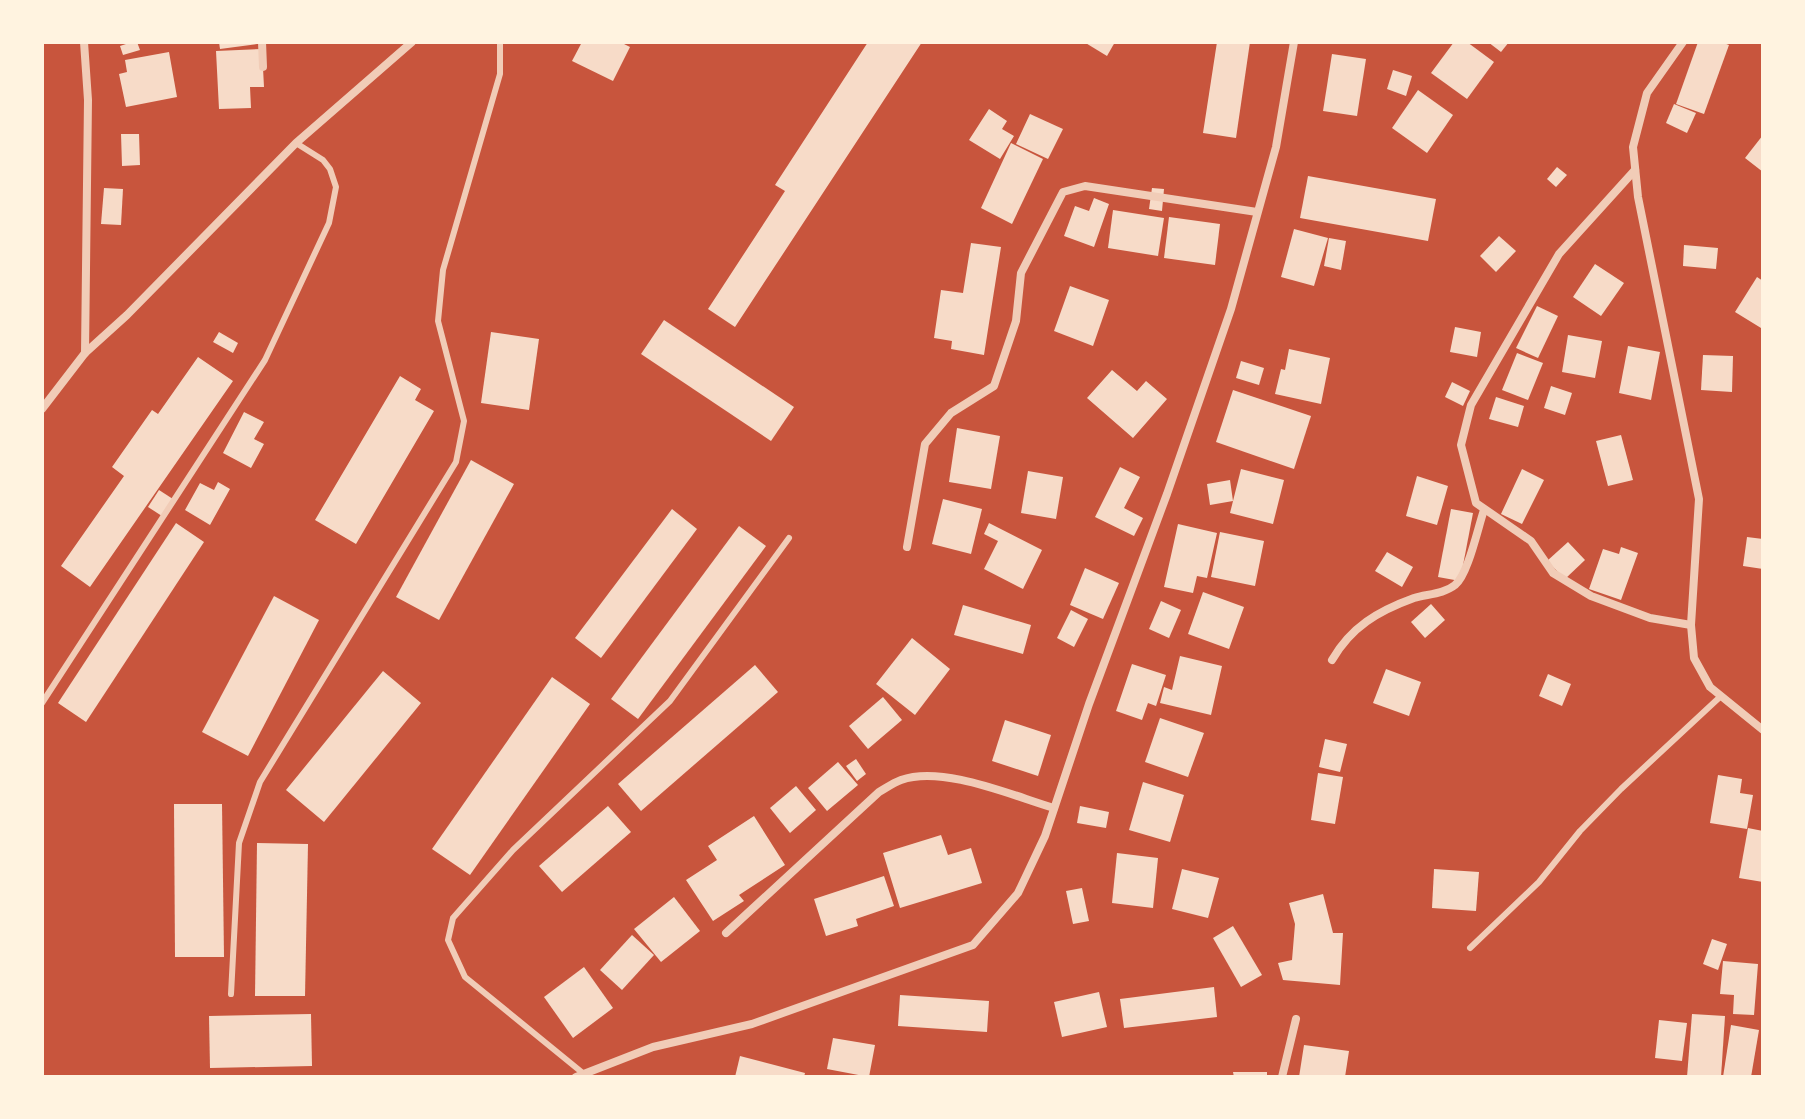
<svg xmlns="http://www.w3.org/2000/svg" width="1805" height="1119" font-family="'Archivo Narrow',sans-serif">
<rect width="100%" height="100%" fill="#c8553d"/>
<g fill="#f7dbc8">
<polygon points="132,42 137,42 140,50 123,55 120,46"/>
<polygon points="219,42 257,42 257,44 220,49"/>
<polygon points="582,42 620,42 630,47 613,81 572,61"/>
<polygon points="868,42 922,42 735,327 708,309 785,191 775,185"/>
<polygon points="1084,42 1115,42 1107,56"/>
<polygon points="1217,42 1250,42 1236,138 1203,133"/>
<polygon points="1454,42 1467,42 1494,62 1467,99 1431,73"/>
<polygon points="1488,42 1509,42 1501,52"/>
<polygon points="1698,42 1721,42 1729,45 1704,114 1676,104"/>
<polygon points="262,49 264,87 250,87 251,108 219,109 216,51"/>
<polygon points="169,52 177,97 126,107 119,74 127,72 125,60"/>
<polygon points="1332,54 1366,59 1357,116 1323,111"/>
<polygon points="1393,70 1412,76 1406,96 1387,89"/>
<polygon points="1418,90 1453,115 1427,153 1392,128"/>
<polygon points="1674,104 1696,113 1687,133 1666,123"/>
<polygon points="989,109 1007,121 1002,129 1014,136 1000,159 969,140"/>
<polygon points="1030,114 1063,129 1048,159 1016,144"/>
<polygon points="121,134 139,134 140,165 122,166"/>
<polygon points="1763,135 1763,172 1745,158"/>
<polygon points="1011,143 1043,159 1012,224 981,208"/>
<polygon points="1557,167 1567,175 1556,187 1547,179"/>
<polygon points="1308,176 1436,199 1428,241 1300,218"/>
<polygon points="104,188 123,189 121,225 101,224"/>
<polygon points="1152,188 1164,189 1162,211 1149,209"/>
<polygon points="1094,198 1109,204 1094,247 1064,236 1075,206 1089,211"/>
<polygon points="1113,210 1164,218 1158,256 1108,248"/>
<polygon points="1169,217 1220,224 1215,265 1164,258"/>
<polygon points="1294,229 1328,238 1314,286 1281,277"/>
<polygon points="1499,236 1516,251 1496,272 1480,256"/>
<polygon points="1329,238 1346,241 1341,270 1324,266"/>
<polygon points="971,243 1001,247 984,355 951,349 952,341 934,338 941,290 963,293"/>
<polygon points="1684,245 1718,248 1716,269 1683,266"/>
<polygon points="1595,264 1624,283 1601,316 1573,297"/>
<polygon points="1757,277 1763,281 1761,328 1735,312"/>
<polygon points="1070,286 1109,300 1093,346 1054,331"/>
<polygon points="1537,306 1558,316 1538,358 1516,348"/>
<polygon points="664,320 794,407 771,441 641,354"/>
<polygon points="1455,327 1481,332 1477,357 1450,352"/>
<polygon points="219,332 238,343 233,353 213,342"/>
<polygon points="491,332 539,339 529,410 481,403"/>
<polygon points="1568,335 1602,341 1595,378 1562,372"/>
<polygon points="1628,346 1660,352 1651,400 1619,393"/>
<polygon points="1289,349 1330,358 1321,404 1275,394 1281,369 1285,370"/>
<polygon points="1517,353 1543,363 1528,400 1502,390"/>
<polygon points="1703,355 1733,356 1732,392 1701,390"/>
<polygon points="198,357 233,381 90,587 61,566 124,476 112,467 152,410 158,414"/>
<polygon points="1241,361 1264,368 1259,385 1236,378"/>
<polygon points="1112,370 1137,391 1146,381 1167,399 1133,438 1087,398"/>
<polygon points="400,376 421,389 415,400 434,411 356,544 315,520"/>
<polygon points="1452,382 1470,391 1463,406 1445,397"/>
<polygon points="1551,386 1572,393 1565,415 1544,408"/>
<polygon points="1233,390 1311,416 1294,469 1216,442"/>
<polygon points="1496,397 1524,406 1518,427 1489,419"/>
<polygon points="244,412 264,422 254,439 264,444 251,468 223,453"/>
<polygon points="957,428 1000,436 991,489 949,482"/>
<polygon points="1621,435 1633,480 1608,486 1596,441"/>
<polygon points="471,460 514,484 439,620 396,597"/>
<polygon points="1120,467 1140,477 1124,508 1143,518 1134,536 1095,517"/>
<polygon points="1241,469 1284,480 1273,524 1230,513 1233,501 1210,505 1207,484 1230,480 1233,501"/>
<polygon points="1522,469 1544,480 1522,524 1501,514"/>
<polygon points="1028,471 1063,477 1056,519 1021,513"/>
<polygon points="1417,476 1448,486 1437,525 1406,516"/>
<polygon points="218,482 230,489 210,525 185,510 200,483 214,490"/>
<polygon points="159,490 176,501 165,518 148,507"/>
<polygon points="943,499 982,509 971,554 932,544"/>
<polygon points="672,509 697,529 601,658 575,638"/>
<polygon points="1451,509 1473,513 1460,581 1438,577"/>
<polygon points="176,523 204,542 86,722 58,703"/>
<polygon points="989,523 1042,550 1023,589 984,569 998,541 984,534"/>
<polygon points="1178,524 1217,533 1207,578 1197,576 1193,593 1164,587"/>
<polygon points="739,526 766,546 638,719 611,699"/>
<polygon points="1220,532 1264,541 1255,586 1211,577"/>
<polygon points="1747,537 1763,539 1763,569 1743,566"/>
<polygon points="1568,542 1585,560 1565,579 1547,561"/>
<polygon points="1621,547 1638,553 1621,600 1589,589 1603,549 1619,554"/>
<polygon points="1387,552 1413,567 1402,587 1375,571"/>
<polygon points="1085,568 1119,583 1103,619 1070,605"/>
<polygon points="1203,592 1244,607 1229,649 1188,634"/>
<polygon points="274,596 319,620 248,756 202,732"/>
<polygon points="1161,601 1181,610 1169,638 1149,629"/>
<polygon points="1431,604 1445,620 1425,638 1411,622"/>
<polygon points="963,605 1031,625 1023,654 954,635"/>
<polygon points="1071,610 1088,619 1074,647 1057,638"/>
<polygon points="912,638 950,669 915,715 876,684"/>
<polygon points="1180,656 1222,666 1211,715 1160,703 1164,687 1172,690"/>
<polygon points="1132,664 1166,675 1156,706 1148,703 1142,720 1116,711"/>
<polygon points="755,665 778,692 641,811 618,784"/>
<polygon points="1386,669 1421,682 1409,716 1373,703"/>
<polygon points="383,671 421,703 324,822 286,790"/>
<polygon points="1548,674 1571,684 1562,706 1539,696"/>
<polygon points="552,677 590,704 470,875 432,849"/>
<polygon points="883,697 902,720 868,749 849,726"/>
<polygon points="1160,718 1204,733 1188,777 1145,762"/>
<polygon points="1005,720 1051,735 1038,776 992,761"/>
<polygon points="1325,739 1347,744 1340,772 1319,767"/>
<polygon points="856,759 866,774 857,781 846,766"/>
<polygon points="838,762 858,785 827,811 808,788"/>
<polygon points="1318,773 1343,777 1335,824 1311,820"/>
<polygon points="1718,775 1742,779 1740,793 1753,795 1747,829 1710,823"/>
<polygon points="1143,782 1184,795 1170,842 1129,830"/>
<polygon points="796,786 816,810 790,833 770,808"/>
<polygon points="174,804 222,804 224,957 175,957"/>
<polygon points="608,806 631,832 562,892 539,866"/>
<polygon points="1080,806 1109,812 1106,828 1077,823"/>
<polygon points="754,816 785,865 739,895 744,901 713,921 686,880 717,860 708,846"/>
<polygon points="1748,828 1763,831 1763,882 1739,878"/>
<polygon points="941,835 948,855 971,848 982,883 900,908 883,853"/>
<polygon points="257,843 308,844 305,996 255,996"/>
<polygon points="1117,853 1158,858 1153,908 1112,903"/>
<polygon points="1182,869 1219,878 1208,918 1172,909"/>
<polygon points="1434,869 1479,872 1476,911 1432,908"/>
<polygon points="884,876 894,906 856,919 858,926 826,936 814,899"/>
<polygon points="1082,888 1089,921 1073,924 1066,891"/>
<polygon points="1323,894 1333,933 1343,933 1340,985 1283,980 1278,963 1292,960 1295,924 1289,903"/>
<polygon points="674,897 700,931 661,962 634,929"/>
<polygon points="1233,926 1262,975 1241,987 1213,938"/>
<polygon points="632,935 654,955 622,990 600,970"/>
<polygon points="1712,939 1727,944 1718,970 1703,964"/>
<polygon points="1723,961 1758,964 1754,1015 1733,1014 1734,995 1720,994"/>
<polygon points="584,967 613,1008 573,1038 544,997"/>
<polygon points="1214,987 1217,1017 1124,1028 1120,999"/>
<polygon points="1099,992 1107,1027 1062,1037 1054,1002"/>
<polygon points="900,995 989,1001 987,1032 898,1026"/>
<polygon points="311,1014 312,1066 210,1068 209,1016"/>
<polygon points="1692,1014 1725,1016 1721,1077 1687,1077"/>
<polygon points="1659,1020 1687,1023 1682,1061 1655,1058"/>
<polygon points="1731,1025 1759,1030 1751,1077 1723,1077"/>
<polygon points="833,1038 875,1045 869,1077 827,1069"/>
<polygon points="1304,1045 1349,1051 1345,1077 1299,1077"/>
<polygon points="740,1056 805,1073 804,1077 735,1077"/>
<polygon points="1233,1072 1267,1072 1267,1077 1234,1077"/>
</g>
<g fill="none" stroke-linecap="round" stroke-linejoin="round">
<g stroke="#f1ccb7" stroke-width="6">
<polyline points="42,703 265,360 329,223 336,187 330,169 323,160 296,143"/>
<polyline points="1470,948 1539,882 1580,831 1621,789 1721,696"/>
<polyline points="231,994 239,843 260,782 456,462 464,421 438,321 443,270 500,74 500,42"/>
<polyline points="584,1074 465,977 448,940 453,918 513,850 670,701 789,538"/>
</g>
<g stroke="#f1ccb7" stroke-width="8">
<polyline points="84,42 88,100 85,353"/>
<polyline points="262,42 263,67"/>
<polyline points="1683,42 1647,93 1633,147 1638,197 1699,499 1691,625 1694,658 1710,687 1763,730"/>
<polyline points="1635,170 1559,254 1471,405 1461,445 1476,503 1531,541 1553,573 1591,596 1650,618 1691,625"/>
<polyline points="42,409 85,353 127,315 296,143 412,42"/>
<polyline points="907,547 925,444 951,413 994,386 1016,321 1021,273 1063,192 1085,186 1257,212"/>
<path d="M1332,660C1351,627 1378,611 1414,598C1427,594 1444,594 1455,585C1468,575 1478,527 1484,510"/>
<path d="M726,933L879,792C886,788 893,783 901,780C943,765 1013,796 1054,808"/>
<polyline points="576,1077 653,1047 752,1024 973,945 1018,893 1045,836 1089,704 1167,494 1231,309 1276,147 1294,42"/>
<polyline points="1282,1077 1296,1019"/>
</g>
</g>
<rect width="1805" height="1119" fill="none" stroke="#fff3e0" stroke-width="88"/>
</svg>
